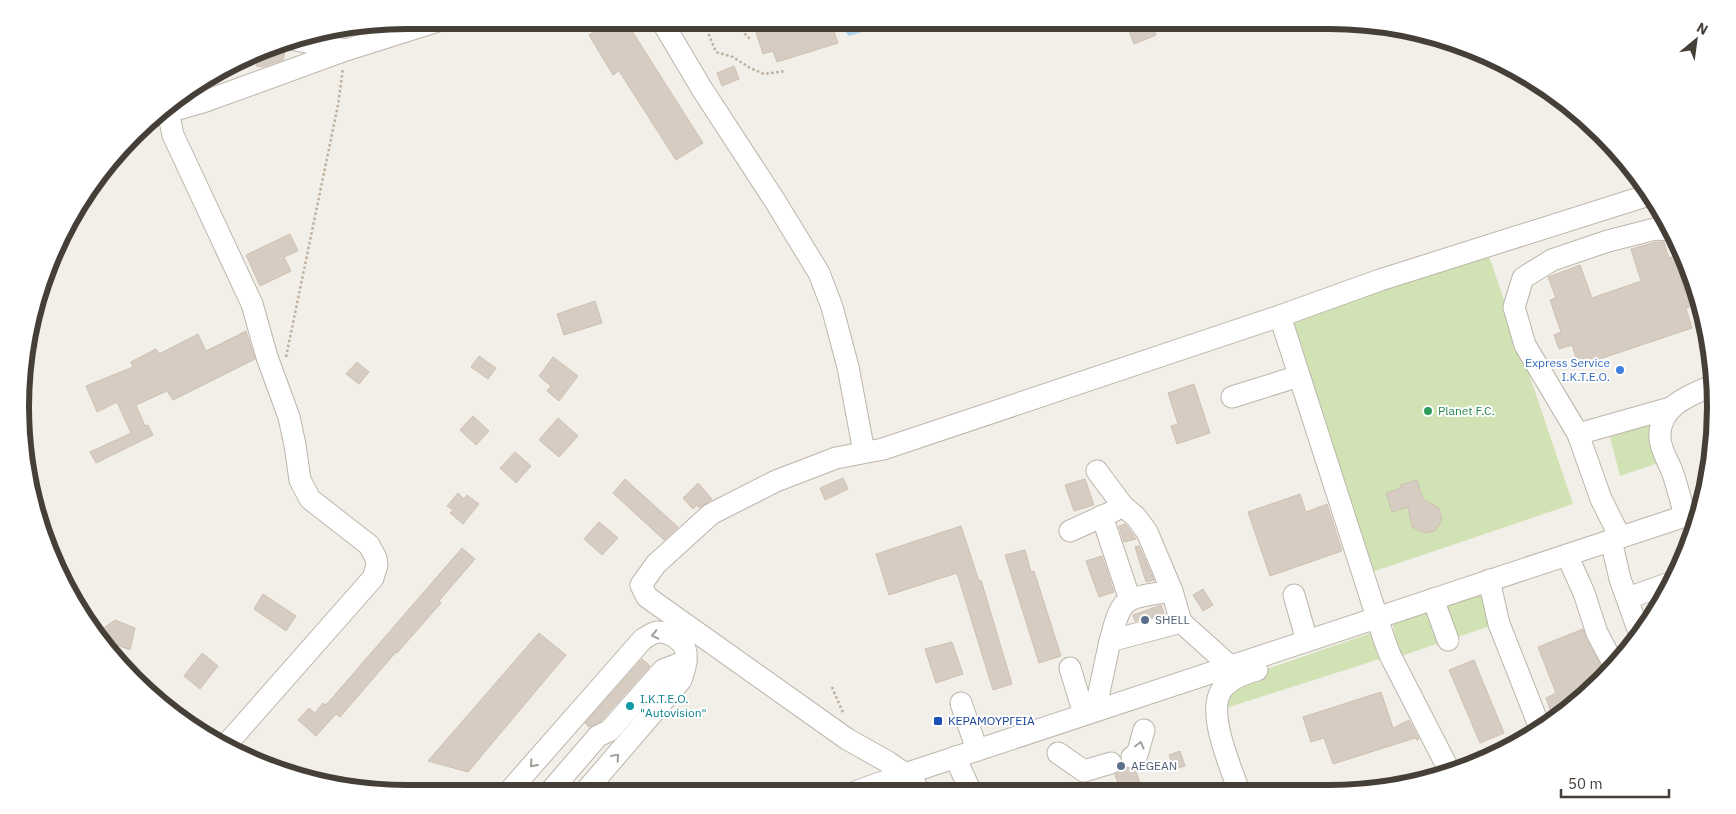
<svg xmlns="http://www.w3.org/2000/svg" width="1736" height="814" font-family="'IBM Plex Sans',sans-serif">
<rect width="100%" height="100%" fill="#f2eee8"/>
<g fill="#d1e3b4">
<polygon points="1488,253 1573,504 1366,574 1284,318"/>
<polygon points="1651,424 1658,463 1620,476 1610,437 1613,433"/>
<path d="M1483,591L1496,624L1398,657C1395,644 1396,634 1392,621Z"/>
<polygon points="1374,632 1389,656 1223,709 1226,698 1250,675"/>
</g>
<polygon fill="#a9d4ea" points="854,20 876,20 880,26 849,36 845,31"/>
<g fill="#d6ccc1" stroke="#cdc1b2">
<polygon points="614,20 625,20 703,143 676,160 619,71 613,75 589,35"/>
<polygon points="752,20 830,20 838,43 777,62 773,51 763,54"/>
<polygon points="1148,20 1150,20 1156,35 1134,44 1128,28"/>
<polygon points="270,47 285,51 283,60 262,67 256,66 259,53"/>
<polygon points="734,66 739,79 722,86 717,73"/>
<polygon points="290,234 298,251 284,257 291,271 260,286 246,255"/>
<polygon points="1656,242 1664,242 1669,258 1674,256 1685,291 1695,287 1700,303 1686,308 1692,328 1579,366 1572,345 1559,349 1554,335 1561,332 1550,300 1556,298 1548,277 1580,265 1592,298 1641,281 1631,249"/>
<polygon points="595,301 602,323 564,335 557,314"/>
<polygon points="246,331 255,359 173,400 167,391 136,405 145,426 148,425 153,435 96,463 90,452 131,433 117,402 97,412 86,386 133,367 131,362 156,349 159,354 198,334 206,351"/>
<polygon points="479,356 496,368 488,379 471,367"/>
<polygon points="553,357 578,376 559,401 547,391 551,386 539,376"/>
<polygon points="357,362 369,372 359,384 346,374"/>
<polygon points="1194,384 1210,433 1177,444 1171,426 1178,424 1168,393"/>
<polygon points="473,416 489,431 476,445 460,430"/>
<polygon points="558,418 578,436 559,457 539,440"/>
<polygon points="515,452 531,466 516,483 500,468"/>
<polygon points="843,478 848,489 825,500 820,488"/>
<polygon points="625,479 678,527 664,540 613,493"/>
<polygon points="1085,479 1094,505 1074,511 1065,485"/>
<polygon points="1417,480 1423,499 1439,508 1442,520 1435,531 1425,533 1412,527 1408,507 1392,512 1386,493 1401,488 1400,485"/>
<polygon points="698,483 712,499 699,508 697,505 693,509 683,498"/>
<polygon points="458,493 464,499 467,495 479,504 463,524 450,513 453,510 447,506"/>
<polygon points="1300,494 1306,512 1327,504 1342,551 1270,576 1248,512"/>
<polygon points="599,522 618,538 602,555 584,539"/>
<polygon points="1125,524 1127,526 1136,539 1124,542 1119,526"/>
<polygon points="961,526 979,581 981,580 1012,684 993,690 957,573 889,595 876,554"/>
<polygon points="1139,546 1154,580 1146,582 1135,547"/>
<polygon points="462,548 475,559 439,601 441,603 397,653 396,652 340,717 336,714 316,736 298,720 309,708 315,713 323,703 326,705"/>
<polygon points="1025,550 1031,572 1034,571 1061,656 1039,663 1005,555"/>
<polygon points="1102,556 1114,592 1099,597 1086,561"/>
<polygon points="1203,589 1213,605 1203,611 1193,595"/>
<polygon points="263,594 296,616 286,631 254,609"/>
<polygon points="1161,605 1164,614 1135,621 1133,615"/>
<polygon points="115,620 135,628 130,650 104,640 98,632"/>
<polygon points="1583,629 1586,639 1605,673 1564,714 1554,720 1546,698 1556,693 1538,647"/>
<polygon points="539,633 566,655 468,772 428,761"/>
<polygon points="952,642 963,674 936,683 925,649"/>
<polygon points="202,653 218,666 200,689 184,676"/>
<polygon points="642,659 650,666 601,721 589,727 585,723"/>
<polygon points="1474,660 1504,733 1480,743 1449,670"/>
<polygon points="1381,692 1393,728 1409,720 1419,739 1417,740 1415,738 1333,764 1324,738 1311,742 1303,717"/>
<polygon points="1180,751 1185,766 1174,769 1169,755"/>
<polygon points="1123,765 1130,769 1135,769 1141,786 1121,792 1115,775 1120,771"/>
</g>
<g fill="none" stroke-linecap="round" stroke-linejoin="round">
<g stroke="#bdb5ab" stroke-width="23">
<g id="minor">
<polyline points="661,20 702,89 775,201 819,273 832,307 848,367 864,452"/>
<polyline points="291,39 346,50 441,20"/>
<polyline points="168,111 173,135 252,304 267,357 289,417 295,445 300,480 310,499 369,545 376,558 377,565 373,578 225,746"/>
<polyline points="157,115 203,102 346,50"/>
<polyline points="1280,316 1384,639 1390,655 1450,772"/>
<polyline points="1232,397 1299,376"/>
<polyline points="1578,434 1670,408"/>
<polyline points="1097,471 1123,506 1136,517 1147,532 1172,591 1181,622"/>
<polyline points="1102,516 1130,600"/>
<path d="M1685,516C1681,501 1677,485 1672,471C1668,461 1660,448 1660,438C1658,406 1690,395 1714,385"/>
<polyline points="1070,531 1114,511"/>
<polyline points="1620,537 1601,499 1578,434 1525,345 1514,307 1523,278 1552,260 1608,241 1655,229 1671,230"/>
<polyline points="1611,540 1620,579 1640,635"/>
<polyline points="1567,555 1584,593 1597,633 1614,665"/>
<polyline points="1489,580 1499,624 1540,728"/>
<polyline points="1294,595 1307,641"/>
<polyline points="1628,598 1670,583"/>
<polyline points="1433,599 1448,640"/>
<path d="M1110,641C1114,629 1117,606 1130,600C1139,595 1162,593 1172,591"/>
<polyline points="1070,668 1084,714"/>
<polyline points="961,703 977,750"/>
<polyline points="1095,711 1110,641 1181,622 1230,666"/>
<polyline points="1058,753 1084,771 1111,763"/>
<polyline points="955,757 971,792"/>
<polyline points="1132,757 1137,755 1144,730"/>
<path d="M1239,791C1231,767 1202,705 1226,685C1234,677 1246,673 1257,670"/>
<polyline points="855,792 905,774 1700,511"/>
<polyline points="919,792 917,787 905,774 888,762 847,739 647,597 641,585 656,564 711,514 776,481 836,458 883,449 1280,316 1380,280 1652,194"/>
<path d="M509,794L513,787L643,639C647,637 652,633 657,632C669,631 685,641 686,653C687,662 684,672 681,680L584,793"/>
<polyline points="548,794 598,736 609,731 663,670 686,661"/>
</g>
</g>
<g stroke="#bdb09e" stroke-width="2.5" stroke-dasharray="2.5 2.5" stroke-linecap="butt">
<polyline points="703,20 716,52 733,57 750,68 764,74 786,71"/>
<polyline points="738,20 743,32 750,39"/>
<polyline points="286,357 338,105 343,68"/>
<polyline points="832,687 843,713"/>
</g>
<use href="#minor" stroke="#fff" stroke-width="21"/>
</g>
<defs><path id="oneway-chevron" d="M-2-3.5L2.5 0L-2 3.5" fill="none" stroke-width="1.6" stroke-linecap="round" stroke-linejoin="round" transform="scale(1.25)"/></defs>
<g stroke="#a29f9b">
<use href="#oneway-chevron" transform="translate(655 635) rotate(167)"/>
<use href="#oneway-chevron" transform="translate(1140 745) rotate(-75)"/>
<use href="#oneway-chevron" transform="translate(616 757) rotate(-49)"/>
<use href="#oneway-chevron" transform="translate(533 764) rotate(132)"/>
</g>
<circle fill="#3f7fe0" stroke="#fff" stroke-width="2" cx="1620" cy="370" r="5"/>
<circle fill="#2e9e5b" stroke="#fff" stroke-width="2" cx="1428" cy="411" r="5"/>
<g fill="#5c6f8a" stroke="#fff" stroke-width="2">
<circle cx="1145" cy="620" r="5"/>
<circle cx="1121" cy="766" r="5"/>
</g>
<circle fill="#0f9aa8" stroke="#fff" stroke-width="2" cx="630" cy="706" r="5"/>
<rect fill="#1a4fb4" stroke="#fff" stroke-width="2" x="933" y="716" width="10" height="10" rx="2.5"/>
<g text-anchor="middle" stroke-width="4" stroke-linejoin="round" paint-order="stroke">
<g font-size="12" fill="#366cbe" stroke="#fff" text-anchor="end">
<text x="1610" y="367">Express Service<tspan x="1610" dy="14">Ι.Κ.Τ.Ε.Ο.</tspan></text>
</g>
<g font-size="12" fill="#27864d" stroke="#fff" text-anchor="start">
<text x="1438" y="415">Planet F.C.</text>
</g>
<g font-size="12" fill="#4e5e75" stroke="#fff" text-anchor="start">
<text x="1155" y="624">SHELL</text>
<text x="1131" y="770">AEGEAN</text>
</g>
<g font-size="12" fill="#0d838f" stroke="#fff" text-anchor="start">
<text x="640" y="703">I.Κ.Τ.Ε.Ο.<tspan x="640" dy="14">"Autovision"</tspan></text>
</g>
<g font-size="12" fill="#164399" stroke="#fff" text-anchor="start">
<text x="948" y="725">ΚΕΡΑΜΟΥΡΓΕΙΑ</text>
</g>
</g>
<path d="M0 0H1736V814H0ZM407 29H1329A378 378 0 0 1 1707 407V407A378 378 0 0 1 1329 785H407A378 378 0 0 1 29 407V407A378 378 0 0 1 407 29Z" fill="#fff" fill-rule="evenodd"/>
<path fill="none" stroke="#453f37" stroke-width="6" d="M407 29H1329A378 378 0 0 1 1707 407V407A378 378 0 0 1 1329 785H407A378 378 0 0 1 29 407V407A378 378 0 0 1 407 29Z"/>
<g transform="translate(1696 40) rotate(29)" stroke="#ffffff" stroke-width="4" paint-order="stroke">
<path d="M0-4L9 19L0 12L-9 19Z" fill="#453f37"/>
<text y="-8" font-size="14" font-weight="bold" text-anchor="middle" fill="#453f37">N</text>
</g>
<path d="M1561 789v8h108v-8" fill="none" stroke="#453f37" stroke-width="2.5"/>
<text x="1568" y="789" font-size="15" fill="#453f37" stroke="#ffffff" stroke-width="4" paint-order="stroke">50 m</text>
</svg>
